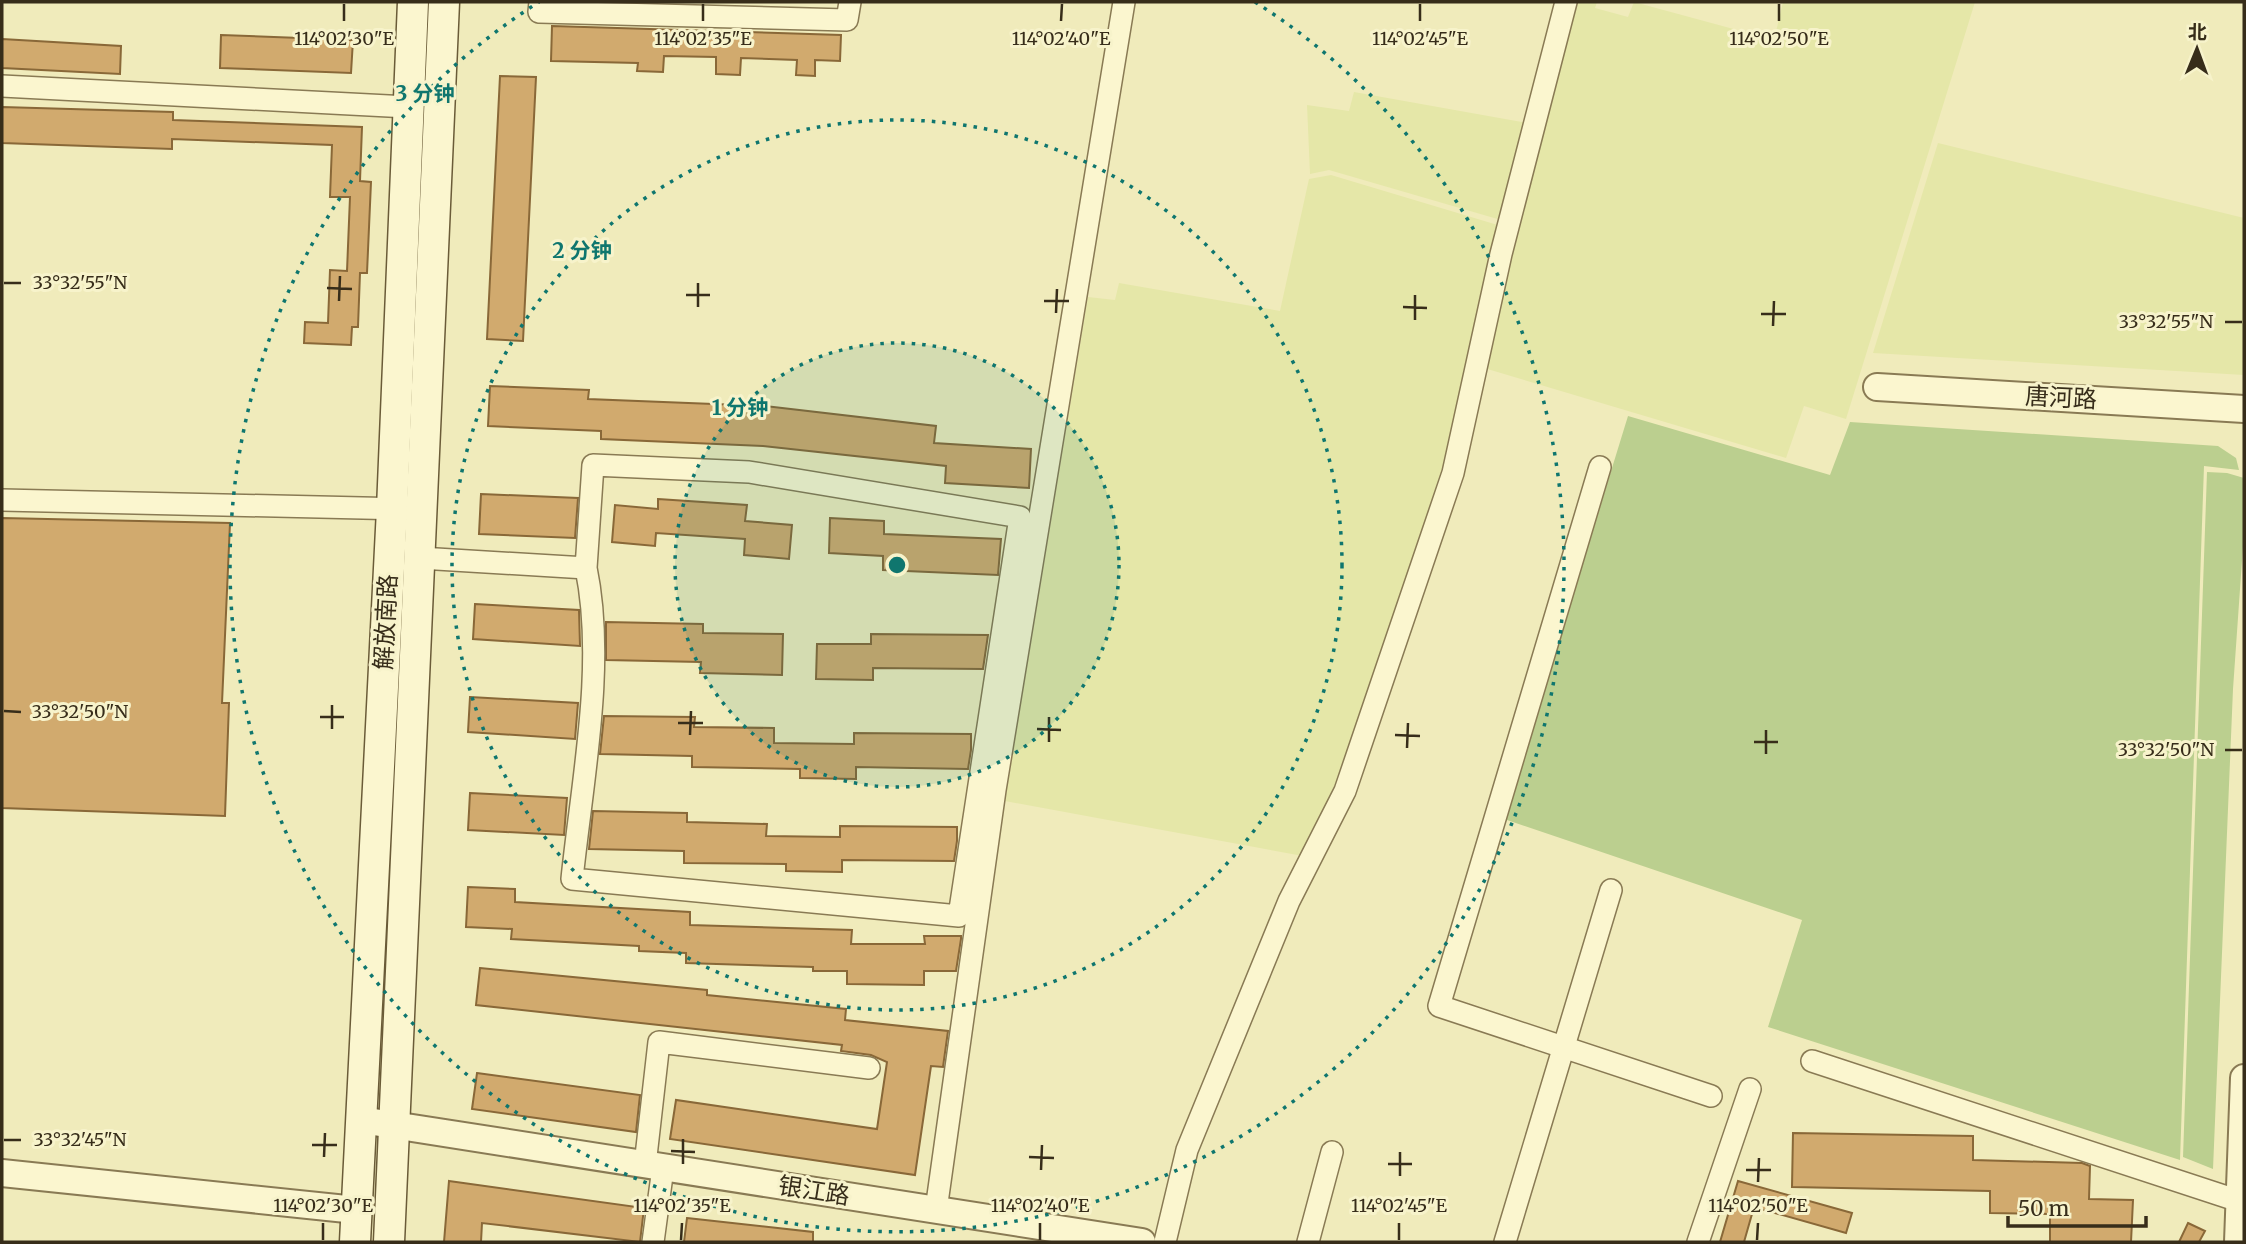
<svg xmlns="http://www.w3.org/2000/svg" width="2246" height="1244" font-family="Merriweather,'Noto Sans SC',serif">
<rect width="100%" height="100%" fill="#f0ebbb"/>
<g fill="#e5e7a8">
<polygon points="1572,2 1597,2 1595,8 1628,17 1634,2 1774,40 1783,2 1975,2 1846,419 1804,406 1786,458 1484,368"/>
<polygon points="1354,92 1527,123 1501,220 1329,170 1310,174 1307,105 1349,111"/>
<polygon points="1938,143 2244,218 2244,375 1873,353"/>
<polygon points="1331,175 1501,226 1444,476 1338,789 1303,856 1005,801 1088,297 1115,300 1119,283 1280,311 1309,179"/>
</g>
<g fill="#bbcf8f">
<polygon points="1628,416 1830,475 1850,422 2218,446 2236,458 2239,470 2204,466 2180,1160 1768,1027 1802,920 1504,819"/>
<polygon points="2207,472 2227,473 2244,478 2244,532 2233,689 2213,1169 2183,1157"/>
</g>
<g fill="#d1aa6e" stroke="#896838" stroke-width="2">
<polygon points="552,26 841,35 840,61 815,60 815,76 796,75 797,60 741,58 740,75 716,74 716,57 664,56 663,72 637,71 638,63 551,61"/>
<polygon points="221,35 353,40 351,73 220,68"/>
<polygon points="2,39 121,46 120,74 2,68"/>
<polygon points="500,76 536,77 523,341 487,339"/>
<polygon points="2,107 173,112 173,120 362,127 360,181 371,182 367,273 360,273 358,327 352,327 351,345 304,343 305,322 328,323 330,270 347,271 350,197 330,197 332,145 172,139 172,149 2,143"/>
<polygon points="490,386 589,390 588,399 765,406 936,426 934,443 1031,449 1029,488 945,483 946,466 763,446 601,439 601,431 488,426"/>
<polygon points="481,494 578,498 575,538 479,534"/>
<polygon points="658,499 747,505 745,521 792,525 789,559 744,555 745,539 656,533 655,546 612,542 615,505 658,509"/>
<polygon points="2,518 230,523 222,703 229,703 225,816 2,808"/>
<polygon points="830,518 884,521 884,534 1001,539 998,575 883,570 883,556 829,553"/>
<polygon points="475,604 579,610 580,646 473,639"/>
<polygon points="606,622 703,624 703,633 783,634 782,675 700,673 701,662 606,660"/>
<polygon points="871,634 988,635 983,669 873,668 873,680 816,679 817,644 871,644"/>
<polygon points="470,697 578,703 575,739 468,732"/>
<polygon points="604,716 695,717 694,727 774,728 774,743 854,744 854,733 971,734 971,750 968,769 856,767 856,779 800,778 800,769 692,767 692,756 600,754"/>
<polygon points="470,793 567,798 564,835 468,830"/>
<polygon points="593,811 687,813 687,822 767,824 766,836 840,837 840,826 957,827 957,841 954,861 842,860 842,872 786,871 786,864 684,863 684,851 589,849"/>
<polygon points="468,887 515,889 515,902 690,912 690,925 852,930 851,944 925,944 924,936 961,936 961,939 956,971 924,971 924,985 847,984 847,971 813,971 813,967 686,963 686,953 639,951 639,946 511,939 512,929 466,927"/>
<polygon points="480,968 707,990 707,995 846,1009 845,1020 948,1031 943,1067 931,1066 915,1175 670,1139 676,1100 877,1129 887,1062 871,1055 841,1051 842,1045 476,1005"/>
<polygon points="477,1073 640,1095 636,1132 472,1109"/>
<polygon points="1793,1133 1973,1136 1973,1160 2082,1163 2090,1166 2089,1199 2133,1200 2131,1242 2050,1242 2050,1214 1990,1213 1990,1191 1792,1187"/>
<polygon points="449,1181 644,1208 640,1242 482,1223 481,1242 444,1242"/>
<polygon points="1738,1181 1852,1213 1846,1233 1754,1207 1744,1242 1720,1242"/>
<polygon points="687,1218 813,1232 813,1242 684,1242"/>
<polygon points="2188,1223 2205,1231 2199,1242 2179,1242"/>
</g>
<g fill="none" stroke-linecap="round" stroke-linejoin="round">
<g stroke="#897a54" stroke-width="24">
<g id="minor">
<polyline points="540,2 539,12 847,20 850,2"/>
<polyline points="2,86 408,107"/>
<polyline points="1600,467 1439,1006 1711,1096"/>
<polyline points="2,500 406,509"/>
<path d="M420,558L586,568C606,664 582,781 572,879L959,916L1020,517L749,472L593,465L586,568"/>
<polyline points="1812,1061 2239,1201"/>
<polyline points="645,1165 659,1042 869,1068"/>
<polyline points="936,1210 995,790 1124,2"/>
<polyline points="653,1242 663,1168"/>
<polyline points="1165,1242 1187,1150 1289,901 1345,791 1453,473 1501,254 1566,2"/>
<polyline points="1308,1242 1332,1152"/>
<polyline points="1505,1242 1611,890"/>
<polyline points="1698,1242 1750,1089"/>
</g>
</g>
<g stroke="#897a54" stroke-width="30">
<g id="tertiary">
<polyline points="1877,387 2244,409"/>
<polyline points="361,1120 1142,1242"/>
<polyline points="2,1173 356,1210"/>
<polyline points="2238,1242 2244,1078"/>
</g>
</g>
<g stroke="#6a5b38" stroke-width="33">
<g id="secondary">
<polyline points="355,1242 392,509 413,2"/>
<polyline points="389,1242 444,2"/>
</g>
</g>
<use href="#minor" stroke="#fbf6cf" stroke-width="21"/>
<use href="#tertiary" stroke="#fbf6cf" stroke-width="26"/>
<use href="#secondary" stroke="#fbf6cf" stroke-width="30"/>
</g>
<path fill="none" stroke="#372d1a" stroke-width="2.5" d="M344,21V4M703,21V4M1061,21L1062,4M1420,21V4M1779,21V4M4,283H21M327,288L352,289M686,295H710M339,301L340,276M1044,301H1069M698,307V283M1403,307L1427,308M1056,313L1057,289M1761,314H1786M1415,320V295M2225,322H2242M1773,326L1774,301M4,711L21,712M320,717H344M678,723H703M332,729V705M1037,729L1061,730M690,735L691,711M1395,735L1420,736M1049,742V717M1754,742H1778M1407,748L1408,723M2225,750H2242M1766,754V730M4,1140H21M312,1145H337M671,1151L695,1152M324,1157L325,1133M1029,1157L1054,1158M683,1164V1139M1388,1164H1412M1041,1170L1042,1145M1746,1170H1771M1400,1176V1152M1758,1182L1759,1158M323,1240V1223M681,1240L682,1223M1040,1240V1223M1399,1240V1223M1757,1240L1758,1223"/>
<circle cx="897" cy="565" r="222" fill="#0f766e" fill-opacity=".12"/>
<g fill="none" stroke="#0f766e" stroke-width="3.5" stroke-dasharray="3.5 7">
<circle cx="897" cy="565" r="222"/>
<circle cx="897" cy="565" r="445"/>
<path d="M1255 2A667 667 0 1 1 539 2"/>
</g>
<g text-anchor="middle" stroke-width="6" stroke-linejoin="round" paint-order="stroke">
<g font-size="24" fill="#372d1a" stroke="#f7f3cb">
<text transform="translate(2061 398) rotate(3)" y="8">唐河路</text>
<text transform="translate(386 622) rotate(-87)" y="8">解放南路</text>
<text transform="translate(814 1191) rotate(9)" y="8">银江路</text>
</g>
</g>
<g font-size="18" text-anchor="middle" fill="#372d1a" stroke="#f7f3cb" stroke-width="6" stroke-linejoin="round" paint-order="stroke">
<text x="344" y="45">114°02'30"E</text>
<text x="703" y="45">114°02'35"E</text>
<text x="1061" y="45">114°02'40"E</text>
<text x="1420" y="45">114°02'45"E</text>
<text x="1779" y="45">114°02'50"E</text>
<text x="80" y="289">33°32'55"N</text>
<text x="2166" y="328">33°32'55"N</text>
<text x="80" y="718">33°32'50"N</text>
<text x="2166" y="756">33°32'50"N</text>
<text x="80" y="1146">33°32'45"N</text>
<text x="323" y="1212">114°02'30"E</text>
<text x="682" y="1212">114°02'35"E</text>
<text x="1040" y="1212">114°02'40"E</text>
<text x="1399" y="1212">114°02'45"E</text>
<text x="1758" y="1212">114°02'50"E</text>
</g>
<circle cx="897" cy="565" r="10" fill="#0f766e" stroke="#f7f3cb" stroke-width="3.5"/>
<g font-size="21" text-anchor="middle" font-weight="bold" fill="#0f766e" stroke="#f7f3cb" stroke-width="6" stroke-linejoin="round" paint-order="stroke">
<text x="425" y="101">3 分钟</text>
<text x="582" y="258">2 分钟</text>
<text x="740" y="415">1 分钟</text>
</g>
<rect width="2246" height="1244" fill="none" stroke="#372d1a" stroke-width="7"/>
<g transform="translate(2197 49) rotate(1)" stroke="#f7f3cb" stroke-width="5" paint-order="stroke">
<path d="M0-5L12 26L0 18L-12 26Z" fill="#372d1a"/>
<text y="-10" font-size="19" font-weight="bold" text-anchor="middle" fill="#372d1a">北</text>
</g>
<path d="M2008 1216v10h138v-10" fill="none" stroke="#372d1a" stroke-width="3.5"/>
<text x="2018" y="1216" font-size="21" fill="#372d1a" stroke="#f7f3cb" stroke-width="5" paint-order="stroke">50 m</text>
</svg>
